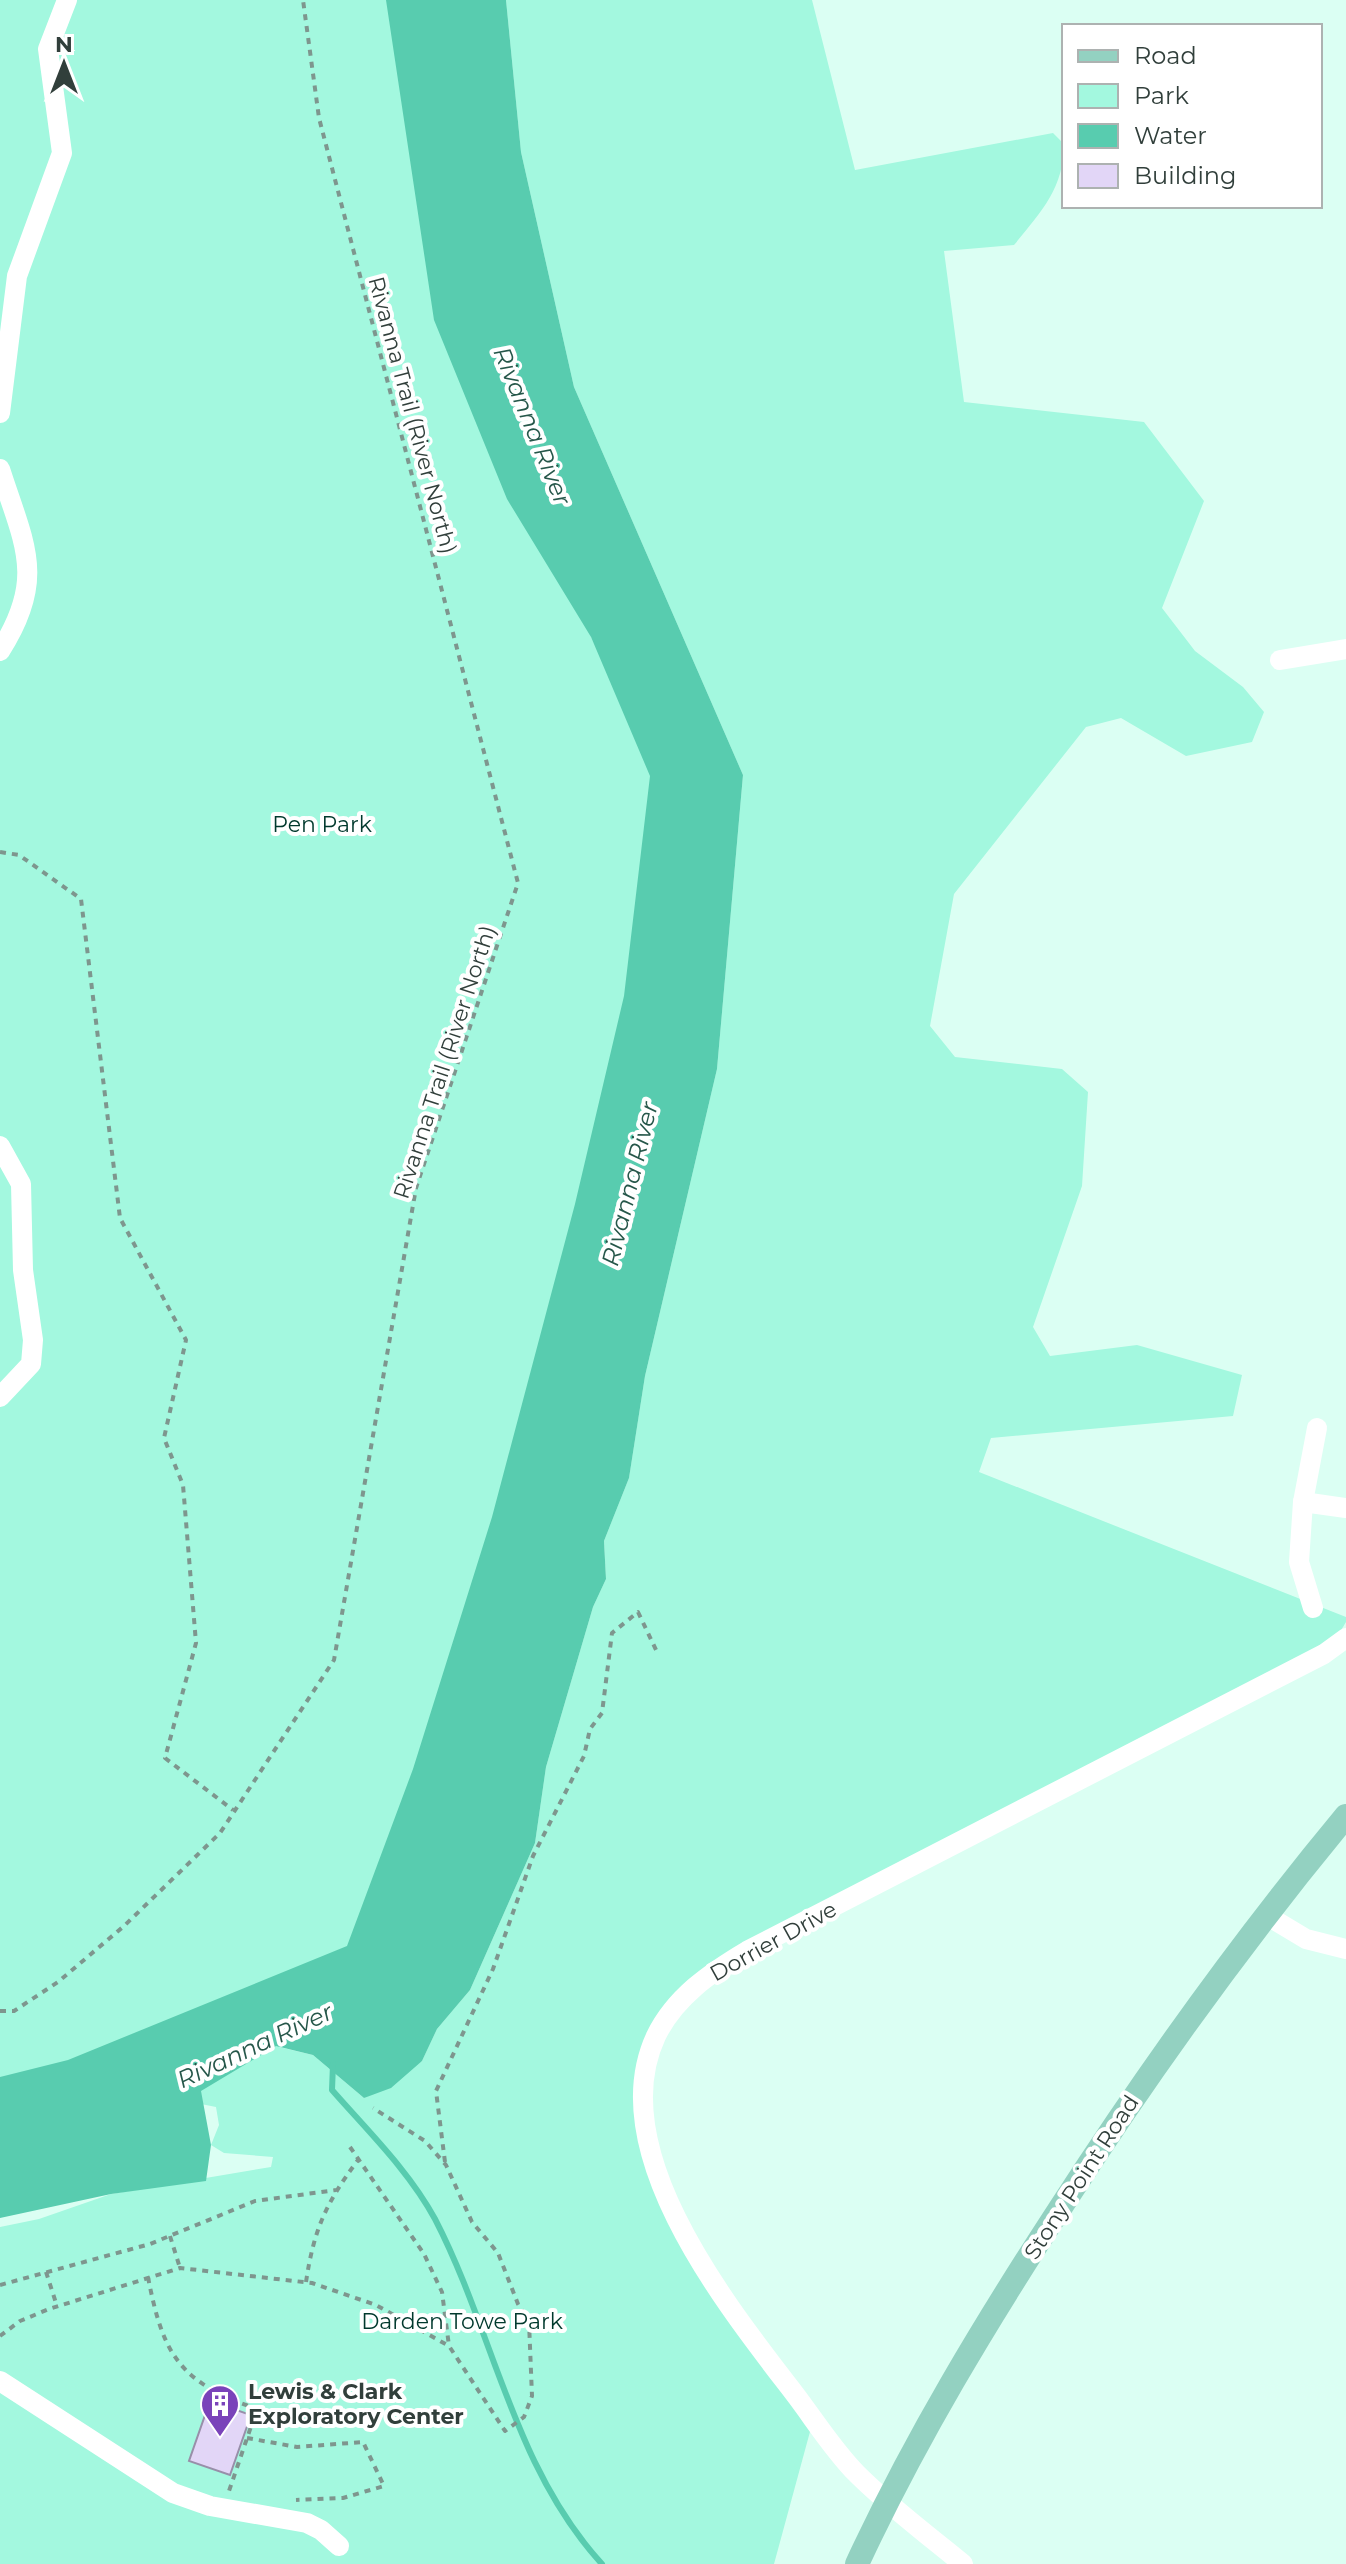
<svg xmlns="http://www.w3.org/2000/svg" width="1346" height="2564" font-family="Montserrat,sans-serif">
<rect width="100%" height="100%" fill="#dbfff3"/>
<path fill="#a3f8df" d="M0,0H410L591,637L653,759L632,964L591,1192L412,1881L279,2047L313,2055L364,2098L422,2061L437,2029L470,1990L535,1843L546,1767L593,1607L606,1579L604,1541L629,1478L645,1376L717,1069L743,775L574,387L521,152L506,0H812L855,170L1053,133L1064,144C1064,188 1041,212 1014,245L944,251L964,402L1144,422L1204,501L1162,608L1195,651L1243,687L1264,712L1252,742L1186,756L1121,718L1086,727L954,894L930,1026L955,1057L1062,1069L1088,1092L1082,1186L1033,1327L1050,1356L1137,1345L1242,1375L1233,1416L991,1438L979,1472L1346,1617V1622L1325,1657L765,1942L675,2010L655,2055L650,2101L655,2150L693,2240L814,2417L774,2564H0V2227L39,2219L111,2194L271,2167L273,2157L224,2153L211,2145L219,2125L216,2107L196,2103L0,2140Z"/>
<polygon fill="#58ccaf" points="386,0 506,0 521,152 574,387 743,775 717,1069 645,1376 629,1478 604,1541 606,1579 593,1607 546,1767 535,1843 470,1990 437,2029 422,2061 391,2088 364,2098 313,2055 276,2046 201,2091 211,2145 206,2181 111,2194 0,2218 0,2077 68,2060 347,1946 413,1769 492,1517 575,1204 624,996 650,776 591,637 507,499 434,320"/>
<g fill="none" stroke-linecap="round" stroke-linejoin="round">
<path stroke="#58ccaf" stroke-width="6" d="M333,2064L332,2090C368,2131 409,2171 435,2219C494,2333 513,2467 602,2564"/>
</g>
<polygon fill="#e2d6f7" stroke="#988fa9" stroke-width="2" points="210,2401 251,2415 230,2475 189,2461"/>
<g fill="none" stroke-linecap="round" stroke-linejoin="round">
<g stroke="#7e968e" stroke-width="4" stroke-dasharray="6 6" stroke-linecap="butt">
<polyline points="0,852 19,855 81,899 120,1218 186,1340 164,1438 183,1485 196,1643 165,1758 233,1810"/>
<polyline points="0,2011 14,2011 58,1982 124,1926 220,1833 334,1660 416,1188 518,883 319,118 303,0"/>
<polyline points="350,2147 424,2254 442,2292 449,2346"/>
<polyline points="445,2162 436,2091 493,1969 533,1856 584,1756 590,1729 602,1713 612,1633 638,1612 657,1652"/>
<polyline points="170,2236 180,2268"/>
<polyline points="46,2272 57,2306"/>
<path d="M148,2277C163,2355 179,2382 257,2409L229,2491"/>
<path d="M306,2282C314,2229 326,2203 358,2160"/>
<polyline points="0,2285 150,2244 255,2201 336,2190"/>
<polyline points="0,2336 20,2321 49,2309 180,2268 312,2283 376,2305 449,2346 505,2431 524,2417 532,2396 529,2322 518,2304 498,2253 472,2222 446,2165 425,2141 373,2108"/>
<polyline points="247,2438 297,2447 363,2442 384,2486 343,2498 296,2500"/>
</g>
<g stroke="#fff" stroke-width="20">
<polyline points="0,413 17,276 62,153 48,49 67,0"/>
<path d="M0,469C24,544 47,578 0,651"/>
<polyline points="1280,660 1346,649"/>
<polyline points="0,1146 21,1184 23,1270 33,1340 31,1364 0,1397"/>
<polyline points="1303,1502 1317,1428"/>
<polyline points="1313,1608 1299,1562 1303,1502 1346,1508"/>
<polyline points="1266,1915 1306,1939 1346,1949"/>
<polyline points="0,2381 173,2493 210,2506 307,2523 321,2530 339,2546"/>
<path d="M963,2564C928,2535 890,2507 857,2474C833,2450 814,2419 794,2393C728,2307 602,2151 656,2036C675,1997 710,1973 747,1951L1324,1654L1346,1638"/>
</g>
<path stroke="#93d1c1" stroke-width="24" d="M857,2564C915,2439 986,2322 1061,2207C1149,2071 1243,1940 1346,1816"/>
</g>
<defs>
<g id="building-pin" transform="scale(2)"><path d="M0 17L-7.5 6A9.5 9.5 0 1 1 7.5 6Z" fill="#7a43ba" stroke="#fff"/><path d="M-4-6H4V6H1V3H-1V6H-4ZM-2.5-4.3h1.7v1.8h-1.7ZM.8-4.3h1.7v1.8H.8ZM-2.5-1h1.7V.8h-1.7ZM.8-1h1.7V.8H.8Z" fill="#fff"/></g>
</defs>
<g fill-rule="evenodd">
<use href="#building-pin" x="220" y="2404"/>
</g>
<g text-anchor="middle" stroke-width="8" stroke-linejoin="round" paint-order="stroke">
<g font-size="22" fill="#313f3b" stroke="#fff">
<text transform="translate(413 415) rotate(75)" y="8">Rivanna Trail (River North)</text>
<text transform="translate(444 1062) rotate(-72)" y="8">Rivanna Trail (River North)</text>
<text transform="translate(773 1941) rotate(-29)" y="8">Dorrier Drive</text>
<text transform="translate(1081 2177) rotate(-57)" y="8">Stony Point Road</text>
</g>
<g font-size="22" fill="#01392d" stroke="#fff">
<text x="322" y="832">Pen Park</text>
<text x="462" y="2329">Darden Towe Park</text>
</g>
<g font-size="22" font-weight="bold" fill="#313f3b" stroke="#fff" text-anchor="start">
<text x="248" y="2399">Lewis &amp; Clark<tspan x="248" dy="25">Exploratory Center</tspan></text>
</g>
<g font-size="24" font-style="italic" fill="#26574a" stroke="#fff">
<text transform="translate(532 426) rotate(68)" y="8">Rivanna River</text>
<text transform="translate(630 1184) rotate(-76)" y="8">Rivanna River</text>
<text transform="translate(255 2046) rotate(-25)" y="8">Rivanna River</text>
</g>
</g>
<rect x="1062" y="24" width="260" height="184" fill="#ffffff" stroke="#adb2b1" stroke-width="2"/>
<rect x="1078" y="50" width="40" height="12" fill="#93d1c1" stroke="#adb2b1" stroke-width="2"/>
<text x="1134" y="64" font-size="24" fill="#313f3b">Road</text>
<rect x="1078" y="84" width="40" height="24" fill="#a3f8df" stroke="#adb2b1" stroke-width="2"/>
<text x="1134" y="104" font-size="24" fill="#313f3b">Park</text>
<rect x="1078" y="124" width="40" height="24" fill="#58ccaf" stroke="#adb2b1" stroke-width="2"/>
<text x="1134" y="144" font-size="24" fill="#313f3b">Water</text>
<rect x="1078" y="164" width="40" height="24" fill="#e2d6f7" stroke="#adb2b1" stroke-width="2"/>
<text x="1134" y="184" font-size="24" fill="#313f3b">Building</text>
<g transform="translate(64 64)" stroke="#ffffff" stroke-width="6" paint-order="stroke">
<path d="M0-6L14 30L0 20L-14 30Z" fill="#313f3b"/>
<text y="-12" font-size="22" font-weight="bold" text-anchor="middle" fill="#313f3b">N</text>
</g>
</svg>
